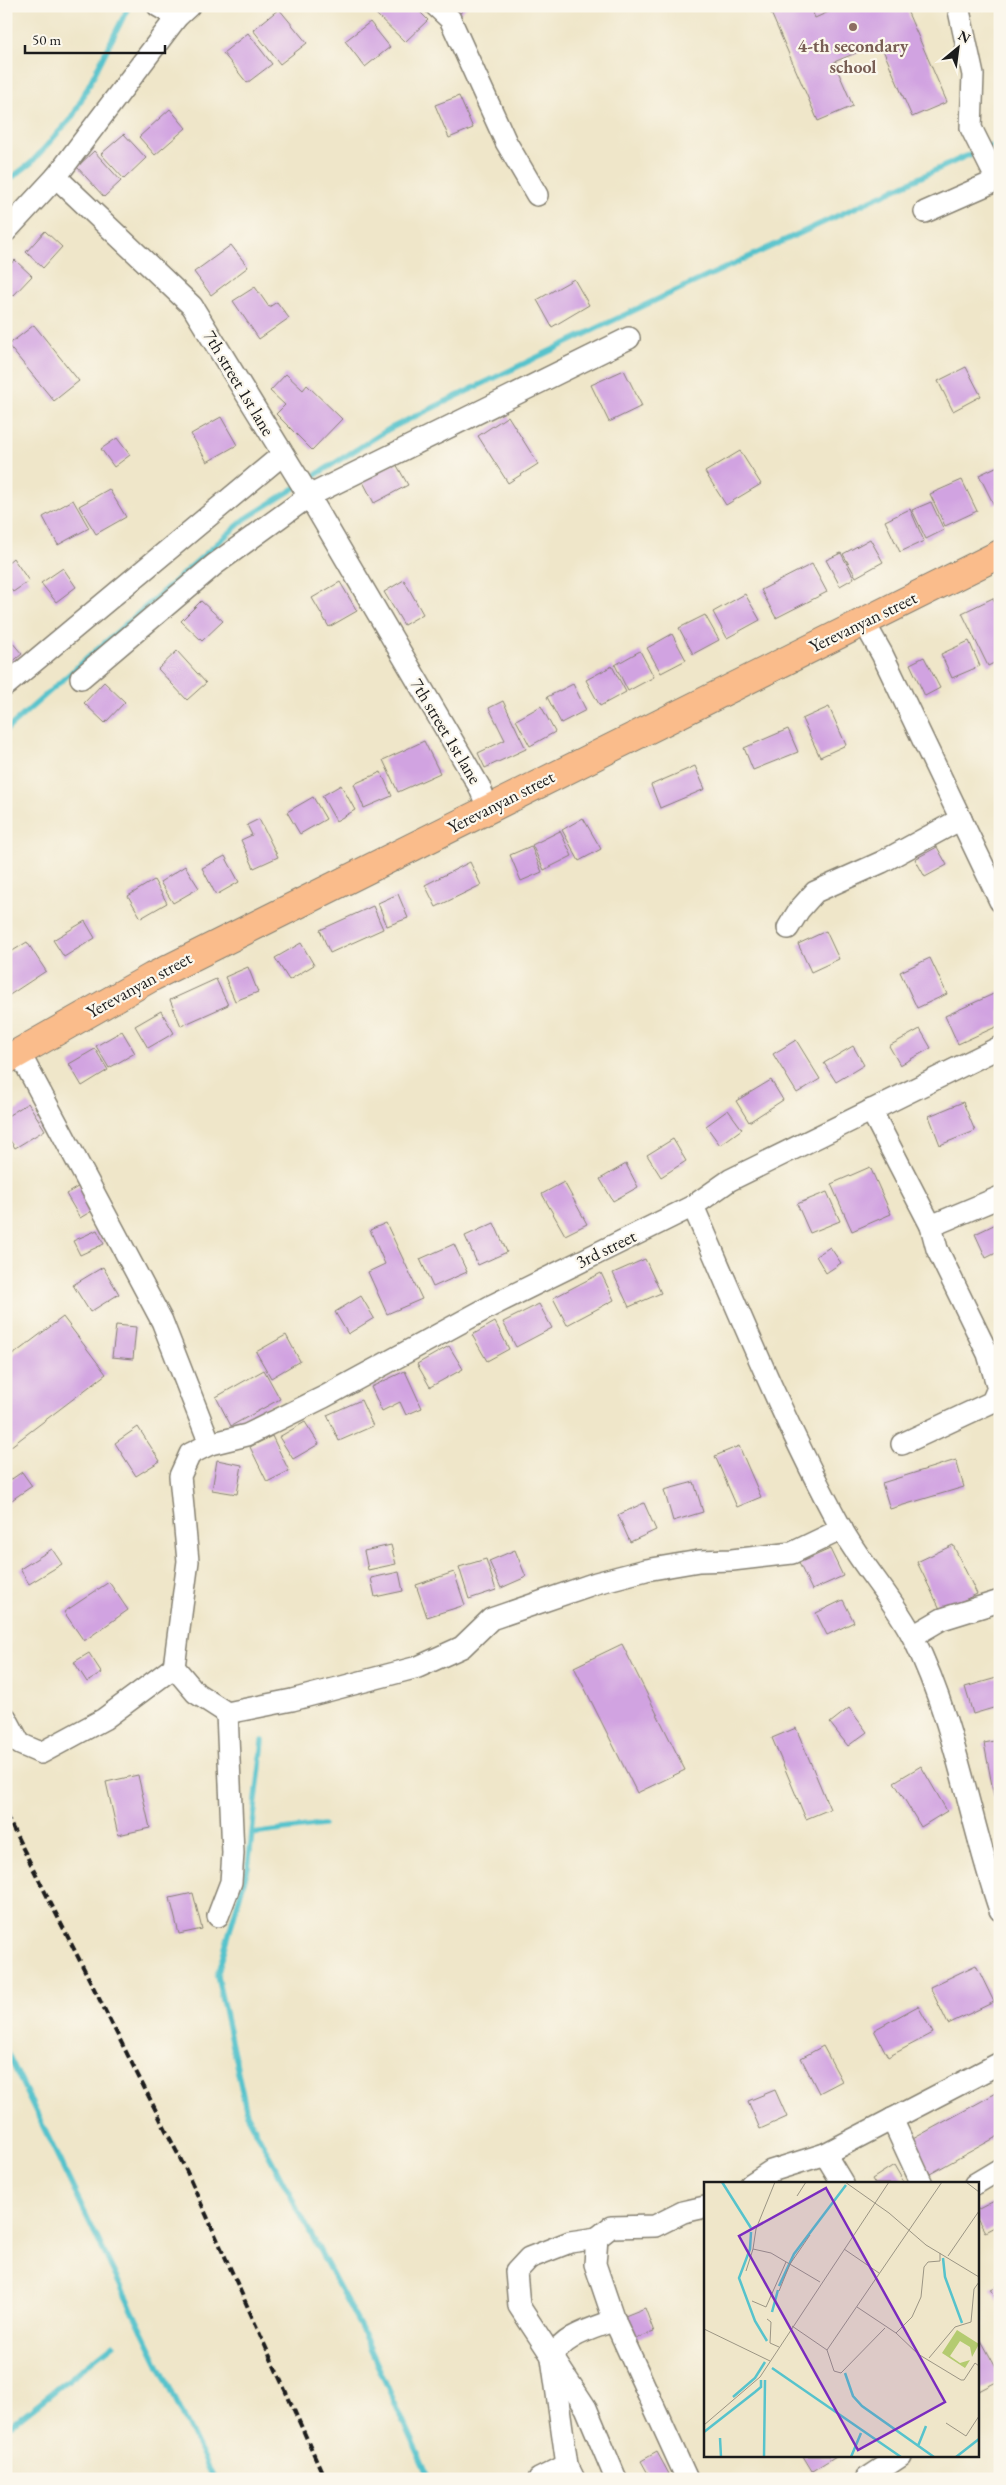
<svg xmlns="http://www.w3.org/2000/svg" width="1006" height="2485" font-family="'EB Garamond',serif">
<rect width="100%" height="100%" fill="#fbf7ec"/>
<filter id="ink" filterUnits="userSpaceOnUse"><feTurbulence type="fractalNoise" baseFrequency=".02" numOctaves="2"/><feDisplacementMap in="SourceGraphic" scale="10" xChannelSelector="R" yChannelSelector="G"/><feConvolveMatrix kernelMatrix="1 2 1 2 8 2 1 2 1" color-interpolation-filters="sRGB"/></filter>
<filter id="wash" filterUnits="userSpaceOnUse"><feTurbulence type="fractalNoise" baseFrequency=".0096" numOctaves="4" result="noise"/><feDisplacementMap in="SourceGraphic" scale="20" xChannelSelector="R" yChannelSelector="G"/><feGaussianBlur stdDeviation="1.12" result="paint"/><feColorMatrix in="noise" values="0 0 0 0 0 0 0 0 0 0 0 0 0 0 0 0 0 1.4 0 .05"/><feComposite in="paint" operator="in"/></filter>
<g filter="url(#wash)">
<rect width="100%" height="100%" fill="#efe6c9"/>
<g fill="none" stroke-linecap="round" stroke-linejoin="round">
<g stroke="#56c3cc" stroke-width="5.5">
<polyline points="6,182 31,163 73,116 129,6"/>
<polyline points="306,481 389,429 639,308 964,157 1000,143"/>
<polyline points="6,730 245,519 298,486"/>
<polyline points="263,1741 248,1867 217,1976 247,2114 361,2328 429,2479"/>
<polyline points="252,1834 323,1825"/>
<polyline points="6,2050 214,2479"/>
<polyline points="6,2429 114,2344"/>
</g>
</g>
<g id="blocks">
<g fill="#d1a3e1">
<polygon points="384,6 414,6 428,20 405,42 376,14"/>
<polygon points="453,6 468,6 459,14"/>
<polygon points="768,6 810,6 815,18 842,6 905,6 947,102 912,117 880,43 834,62 853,106 818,121"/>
<polygon points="279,9 307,43 280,64 253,30"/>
<polygon points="370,22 390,47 365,67 345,41"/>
<polygon points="248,33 272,64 247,83 223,53"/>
<polygon points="459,96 473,128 449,138 435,105"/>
<polygon points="170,109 186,128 155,155 139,137"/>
<polygon points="124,134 146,158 124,179 101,154"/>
<polygon points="94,151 121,181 104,197 77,167"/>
<polygon points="45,231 62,247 43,268 26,252"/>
<polygon points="231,245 248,267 211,295 194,272"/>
<polygon points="15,260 32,276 13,296 6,289 6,269"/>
<polygon points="574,279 589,305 552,327 537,300"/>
<polygon points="255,287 269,307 277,302 289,318 259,339 233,301"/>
<polygon points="34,325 79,381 54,401 8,345"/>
<polygon points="966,367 981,396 953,411 938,381"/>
<polygon points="624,370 642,406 609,422 591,385"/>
<polygon points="286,374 303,390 307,385 342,419 312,450 276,414 285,405 270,391"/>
<polygon points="508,416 538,464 508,483 478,436"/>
<polygon points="221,417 237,445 207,462 191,434"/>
<polygon points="117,438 130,455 114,467 101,449"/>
<polygon points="740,451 761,484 726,505 705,472"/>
<polygon points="395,462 408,485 374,503 362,480"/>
<polygon points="1000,465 1000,502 994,505 979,475"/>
<polygon points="962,480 977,511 945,526 930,494"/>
<polygon points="109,489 126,517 96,534 79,506"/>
<polygon points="73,500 89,528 58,545 43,517"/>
<polygon points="931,502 944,530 926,539 912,510"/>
<polygon points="910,509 924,541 900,552 885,521"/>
<polygon points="870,539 883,562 856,577 843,554"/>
<polygon points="841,553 854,578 840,586 826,560"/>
<polygon points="13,558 29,581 13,592 6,583 6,564"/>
<polygon points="812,564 827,592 776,618 761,590"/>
<polygon points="63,568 76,587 56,602 41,583"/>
<polygon points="404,580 423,614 404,625 384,592"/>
<polygon points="340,582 357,611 329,627 312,598"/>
<polygon points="745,594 760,620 727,638 713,612"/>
<polygon points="993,598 1000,612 1000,660 988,666 962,613"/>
<polygon points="201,601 223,621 202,641 181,621"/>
<polygon points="705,615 719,640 693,654 679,628"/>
<polygon points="672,634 686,660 661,673 647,648"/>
<polygon points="6,635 22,654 6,667"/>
<polygon points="969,641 980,666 952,678 941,654"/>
<polygon points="177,651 206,683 187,700 158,669"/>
<polygon points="640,651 654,677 628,691 615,665"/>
<polygon points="924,657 940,688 925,696 910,664"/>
<polygon points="612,666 626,692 600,706 586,680"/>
<polygon points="104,682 125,702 105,723 84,703"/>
<polygon points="573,684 586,710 561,723 547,697"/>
<polygon points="503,701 526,749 485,768 478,753 505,740 489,708"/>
<polygon points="541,706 555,732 530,746 516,720"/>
<polygon points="829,707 846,745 820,757 802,719"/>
<polygon points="788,729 798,752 753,770 744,748"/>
<polygon points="424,741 440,773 398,792 383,760"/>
<polygon points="695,766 705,789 660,808 651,785"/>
<polygon points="381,772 392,796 364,808 354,784"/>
<polygon points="341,785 355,810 336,821 322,796"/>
<polygon points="313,797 326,819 300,834 287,812"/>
<polygon points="583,818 601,849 579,861 562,830"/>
<polygon points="259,819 278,857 254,868 241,840 252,835 247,825"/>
<polygon points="560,831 572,856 544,870 532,845"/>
<polygon points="531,846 542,872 521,881 510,855"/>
<polygon points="937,847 947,865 925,877 915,859"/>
<polygon points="225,856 239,882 216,895 202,868"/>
<polygon points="470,862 481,885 436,907 425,885"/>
<polygon points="185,866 199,888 173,903 160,882"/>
<polygon points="154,880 167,903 141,918 128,896"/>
<polygon points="398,894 408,918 387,926 378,903"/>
<polygon points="373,906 383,929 330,953 320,930"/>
<polygon points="85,921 95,938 64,957 53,940"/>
<polygon points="826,931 839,959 811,972 798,944"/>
<polygon points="27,942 46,971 8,996 6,955"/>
<polygon points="301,943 314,965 289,980 275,958"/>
<polygon points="930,958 947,994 917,1008 900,972"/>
<polygon points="248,967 258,992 235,1001 225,977"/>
<polygon points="216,979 228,1005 181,1026 170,1000"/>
<polygon points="1000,991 1000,1025 958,1044 945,1016"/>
<polygon points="161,1011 174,1033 148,1048 135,1026"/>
<polygon points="920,1029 931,1048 900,1065 889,1046"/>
<polygon points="122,1031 135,1053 109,1068 96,1046"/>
<polygon points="796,1040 820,1079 797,1093 773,1054"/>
<polygon points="853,1046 864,1065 836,1082 824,1063"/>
<polygon points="95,1049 108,1070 82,1086 69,1064"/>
<polygon points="771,1080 783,1100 749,1122 736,1101"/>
<polygon points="963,1102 975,1131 940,1145 929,1116"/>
<polygon points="28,1103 45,1130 15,1148 6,1134 6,1117"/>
<polygon points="728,1110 742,1129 720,1145 706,1126"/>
<polygon points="673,1139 686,1161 661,1177 647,1155"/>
<polygon points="626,1164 638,1187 613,1201 600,1179"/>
<polygon points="870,1167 891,1214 852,1231 831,1184"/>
<polygon points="564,1182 587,1224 565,1235 542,1194"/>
<polygon points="81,1185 95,1209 80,1218 66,1194"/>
<polygon points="827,1192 840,1221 810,1233 797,1204"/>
<polygon points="1000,1222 1000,1251 986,1258 975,1234"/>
<polygon points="386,1223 422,1299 387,1314 368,1272 385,1264 370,1230"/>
<polygon points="494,1223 507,1252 478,1265 465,1236"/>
<polygon points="97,1230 104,1244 80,1255 73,1241"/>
<polygon points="454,1244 467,1272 433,1287 420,1259"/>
<polygon points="830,1247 841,1263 826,1273 816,1256"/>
<polygon points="645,1259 661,1293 629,1307 613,1273"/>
<polygon points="103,1267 119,1294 90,1312 73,1285"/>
<polygon points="601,1273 614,1300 567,1325 553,1298"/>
<polygon points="361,1296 374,1318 348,1334 335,1312"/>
<polygon points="539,1304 552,1328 516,1347 503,1322"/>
<polygon points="63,1317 106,1374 6,1450 6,1360"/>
<polygon points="495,1322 509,1349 487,1361 472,1335"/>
<polygon points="116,1325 136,1327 133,1359 112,1357"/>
<polygon points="286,1335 300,1361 271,1378 256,1352"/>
<polygon points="449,1346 463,1369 430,1387 417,1364"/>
<polygon points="264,1370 280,1399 231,1426 216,1397"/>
<polygon points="405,1371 422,1408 406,1415 400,1402 382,1411 371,1387"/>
<polygon points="361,1400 373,1426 339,1441 327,1415"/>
<polygon points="305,1422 319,1444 293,1459 279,1437"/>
<polygon points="138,1427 160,1461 136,1476 115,1443"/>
<polygon points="272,1436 289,1471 267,1482 250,1447"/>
<polygon points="739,1446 761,1497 737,1507 715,1456"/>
<polygon points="217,1460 242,1465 237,1494 212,1490"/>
<polygon points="956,1460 964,1487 890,1509 882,1483"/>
<polygon points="22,1472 32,1486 6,1504 6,1483"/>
<polygon points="694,1482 703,1512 673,1521 664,1490"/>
<polygon points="644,1503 656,1530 630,1542 618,1515"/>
<polygon points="391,1545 396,1564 368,1570 364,1551"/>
<polygon points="953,1545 977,1594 941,1611 917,1562"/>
<polygon points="52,1549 62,1564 29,1584 20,1569"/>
<polygon points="830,1549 843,1576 812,1590 799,1563"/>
<polygon points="515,1550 526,1577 501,1588 489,1561"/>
<polygon points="486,1559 496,1590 469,1599 459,1567"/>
<polygon points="399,1572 403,1591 375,1597 371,1578"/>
<polygon points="454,1572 465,1605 427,1617 416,1585"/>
<polygon points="109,1582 128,1610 84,1641 64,1612"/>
<polygon points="843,1600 854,1622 827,1635 816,1613"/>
<polygon points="622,1644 685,1770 637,1793 574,1667"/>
<polygon points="89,1653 102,1673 87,1682 74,1662"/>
<polygon points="1000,1677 1000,1706 973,1714 965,1687"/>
<polygon points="849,1708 867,1732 848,1746 830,1723"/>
<polygon points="796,1728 830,1809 806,1819 772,1738"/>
<polygon points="1000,1740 1000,1795 994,1796 984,1743"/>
<polygon points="921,1766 947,1811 921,1827 894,1782"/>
<polygon points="138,1775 150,1828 118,1835 106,1782"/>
<polygon points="193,1893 202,1929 179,1934 170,1898"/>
<polygon points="976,1965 994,2002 948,2024 930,1987"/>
<polygon points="918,2006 933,2033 888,2057 874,2030"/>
<polygon points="823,2046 842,2081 819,2093 801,2058"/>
<polygon points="775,2090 787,2117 760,2129 748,2101"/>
<polygon points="1000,2091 1000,2135 930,2174 911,2140"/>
<polygon points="894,2165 905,2184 875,2184 872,2179"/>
<polygon points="1000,2198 1000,2224 985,2232 977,2218 977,2210"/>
<polygon points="1000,2285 1000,2305 991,2289"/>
<polygon points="645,2308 654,2332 634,2339 625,2316"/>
<polygon points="977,2333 1000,2375 1000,2380 977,2392"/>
<polygon points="657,2452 669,2474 660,2479 651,2479 641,2461"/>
<polygon points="803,2456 836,2456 812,2471"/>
</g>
</g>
</g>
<g filter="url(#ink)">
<use href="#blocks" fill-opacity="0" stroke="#868172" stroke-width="1"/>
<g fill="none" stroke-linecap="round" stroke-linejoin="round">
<g stroke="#868172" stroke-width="24">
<g id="minor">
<polyline points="158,6 177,17"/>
<polyline points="189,6 177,17 56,177 192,306 309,496 479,786 488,808"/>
<polyline points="436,6 450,19 506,142 537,195"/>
<polyline points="958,6 973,75 971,128 997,180"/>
<polyline points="925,212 1000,179"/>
<polyline points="6,231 56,177"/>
<polyline points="864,622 882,654 1000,901"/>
<polyline points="81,678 214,565 309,496 629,338"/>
<polyline points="6,685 282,455"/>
<polyline points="788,928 799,910 815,892 882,862 961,819"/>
<polyline points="19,1052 162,1321 210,1444"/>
<polyline points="871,1110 931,1226 1000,1197"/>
<path d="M693,1206C740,1314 784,1423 840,1526C861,1565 893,1598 913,1637C956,1723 969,1820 1000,1910"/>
<polyline points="902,1444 992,1402 998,1388 988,1354 937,1249 931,1226"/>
<polyline points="842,1529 792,1553 732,1560 699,1561 646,1570 596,1583 491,1619 462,1647 418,1667 292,1700 227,1713 196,1693 174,1667 188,1561 180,1476 190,1454 210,1444 247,1435 324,1397 491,1306 693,1206 730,1180 1000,1047"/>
<polyline points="913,1636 942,1619 1000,1601"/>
<polyline points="6,1718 20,1744 41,1753 104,1719 174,1667"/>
<polyline points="218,1916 231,1882 233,1853 227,1713"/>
<polyline points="892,2119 922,2184"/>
<polyline points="825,2154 843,2184"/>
<polyline points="751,2184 771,2171 825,2154 1000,2063"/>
<polyline points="975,2184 1000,2169"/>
<polyline points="597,2238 570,2242 529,2258 516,2272 519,2306 586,2408 616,2479"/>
<polyline points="539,2479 567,2465"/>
<path d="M574,2479L567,2465L552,2358C564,2335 592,2329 615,2320"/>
<polyline points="687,2479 613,2317 595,2264 597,2238 611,2227 655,2226 683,2212 705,2207"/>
<polyline points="866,2479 901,2456"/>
</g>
</g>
<g stroke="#868172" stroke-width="30">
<polyline id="major" points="6,1060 152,977 1000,554"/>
</g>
<use href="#minor" stroke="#fff" stroke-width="21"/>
<use href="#major" stroke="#fabc8b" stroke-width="28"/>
<polyline stroke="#1c1c1c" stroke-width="4" stroke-dasharray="8 4" stroke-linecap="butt" points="6,1815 187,2172 325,2479"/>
</g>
</g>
<circle fill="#8d6e63" stroke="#fbf7ec" stroke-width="2" cx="853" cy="27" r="5"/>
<g text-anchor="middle" stroke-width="4.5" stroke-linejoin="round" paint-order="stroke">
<g font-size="18" font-weight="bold" fill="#785e54" stroke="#fbf7ec">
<text x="853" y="52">4-th secondary<tspan x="853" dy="21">school</tspan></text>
</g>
<g font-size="18" fill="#1c1c1c" stroke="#fbf7ec">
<text transform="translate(239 383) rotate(59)" y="6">7th street 1st lane</text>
<text transform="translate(863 622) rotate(-26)" y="6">Yerevanyan street</text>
<text transform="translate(446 731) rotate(59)" y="6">7th street 1st lane</text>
<text transform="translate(501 802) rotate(-27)" y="6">Yerevanyan street</text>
<text transform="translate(139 985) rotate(-29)" y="6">Yerevanyan street</text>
<text transform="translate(606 1249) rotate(-26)" y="6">3rd street</text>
</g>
</g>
<g transform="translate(704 2182)">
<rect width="275" height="275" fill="#efe6c9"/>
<path d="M253,148L275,162L268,175L266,165L256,159L246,174L256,181L266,178L261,186L238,171Z" fill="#b4cb70"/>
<path fill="none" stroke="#56c3cc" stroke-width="2.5" d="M18,0L47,46M47,50L46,67L35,96L51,139L63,159M239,76L241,95L258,141M75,104L90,72L142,3M68,130L74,108M68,186L197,275M141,191L149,214L158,224L230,275M29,215L51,196L61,180M0,250L51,210L57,205V198M16,256L17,275M214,264L222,244M60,275L61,198M147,275L157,251M252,275L275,257"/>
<path fill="none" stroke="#9b9584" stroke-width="1" d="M71,0L52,47L49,67L67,71L116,100M141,0L185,31L222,63L275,95M262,0L275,10M93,14L102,0M140,67L175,91M244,74L275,29M42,89L49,67M75,109L86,82L106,53M48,119L62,125L82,80M153,125L192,151L214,172L257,198H260L271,181L275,184M63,137L67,140L66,161L75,165M88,144L123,168L130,189L137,191L181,146M0,147L66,179M192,151L208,135L217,115L220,85L224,80L236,79V71M123,168L238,0M225,176L251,145L267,140L270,107L275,100M242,241L262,254L275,234M0,243L56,195L185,0"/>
<path fill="#7b2cbf" fill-opacity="0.15" stroke="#7b2cbf" stroke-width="2.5" d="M122,6L241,220L154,268L35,54Z"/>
<rect width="275" height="275" fill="none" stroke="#1c1c1c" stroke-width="2.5"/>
</g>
<rect width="1006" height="2485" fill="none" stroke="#fbf7ec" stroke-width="25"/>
<g transform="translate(958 48) rotate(29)" stroke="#fbf7ec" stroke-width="4" paint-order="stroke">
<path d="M0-4L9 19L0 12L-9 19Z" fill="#1c1c1c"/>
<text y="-8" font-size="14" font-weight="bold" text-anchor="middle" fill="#1c1c1c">N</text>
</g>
<path d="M25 45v8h140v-8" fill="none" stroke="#1c1c1c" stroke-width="2.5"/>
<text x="32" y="45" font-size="15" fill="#1c1c1c" stroke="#fbf7ec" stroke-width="4" paint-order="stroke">50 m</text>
</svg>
